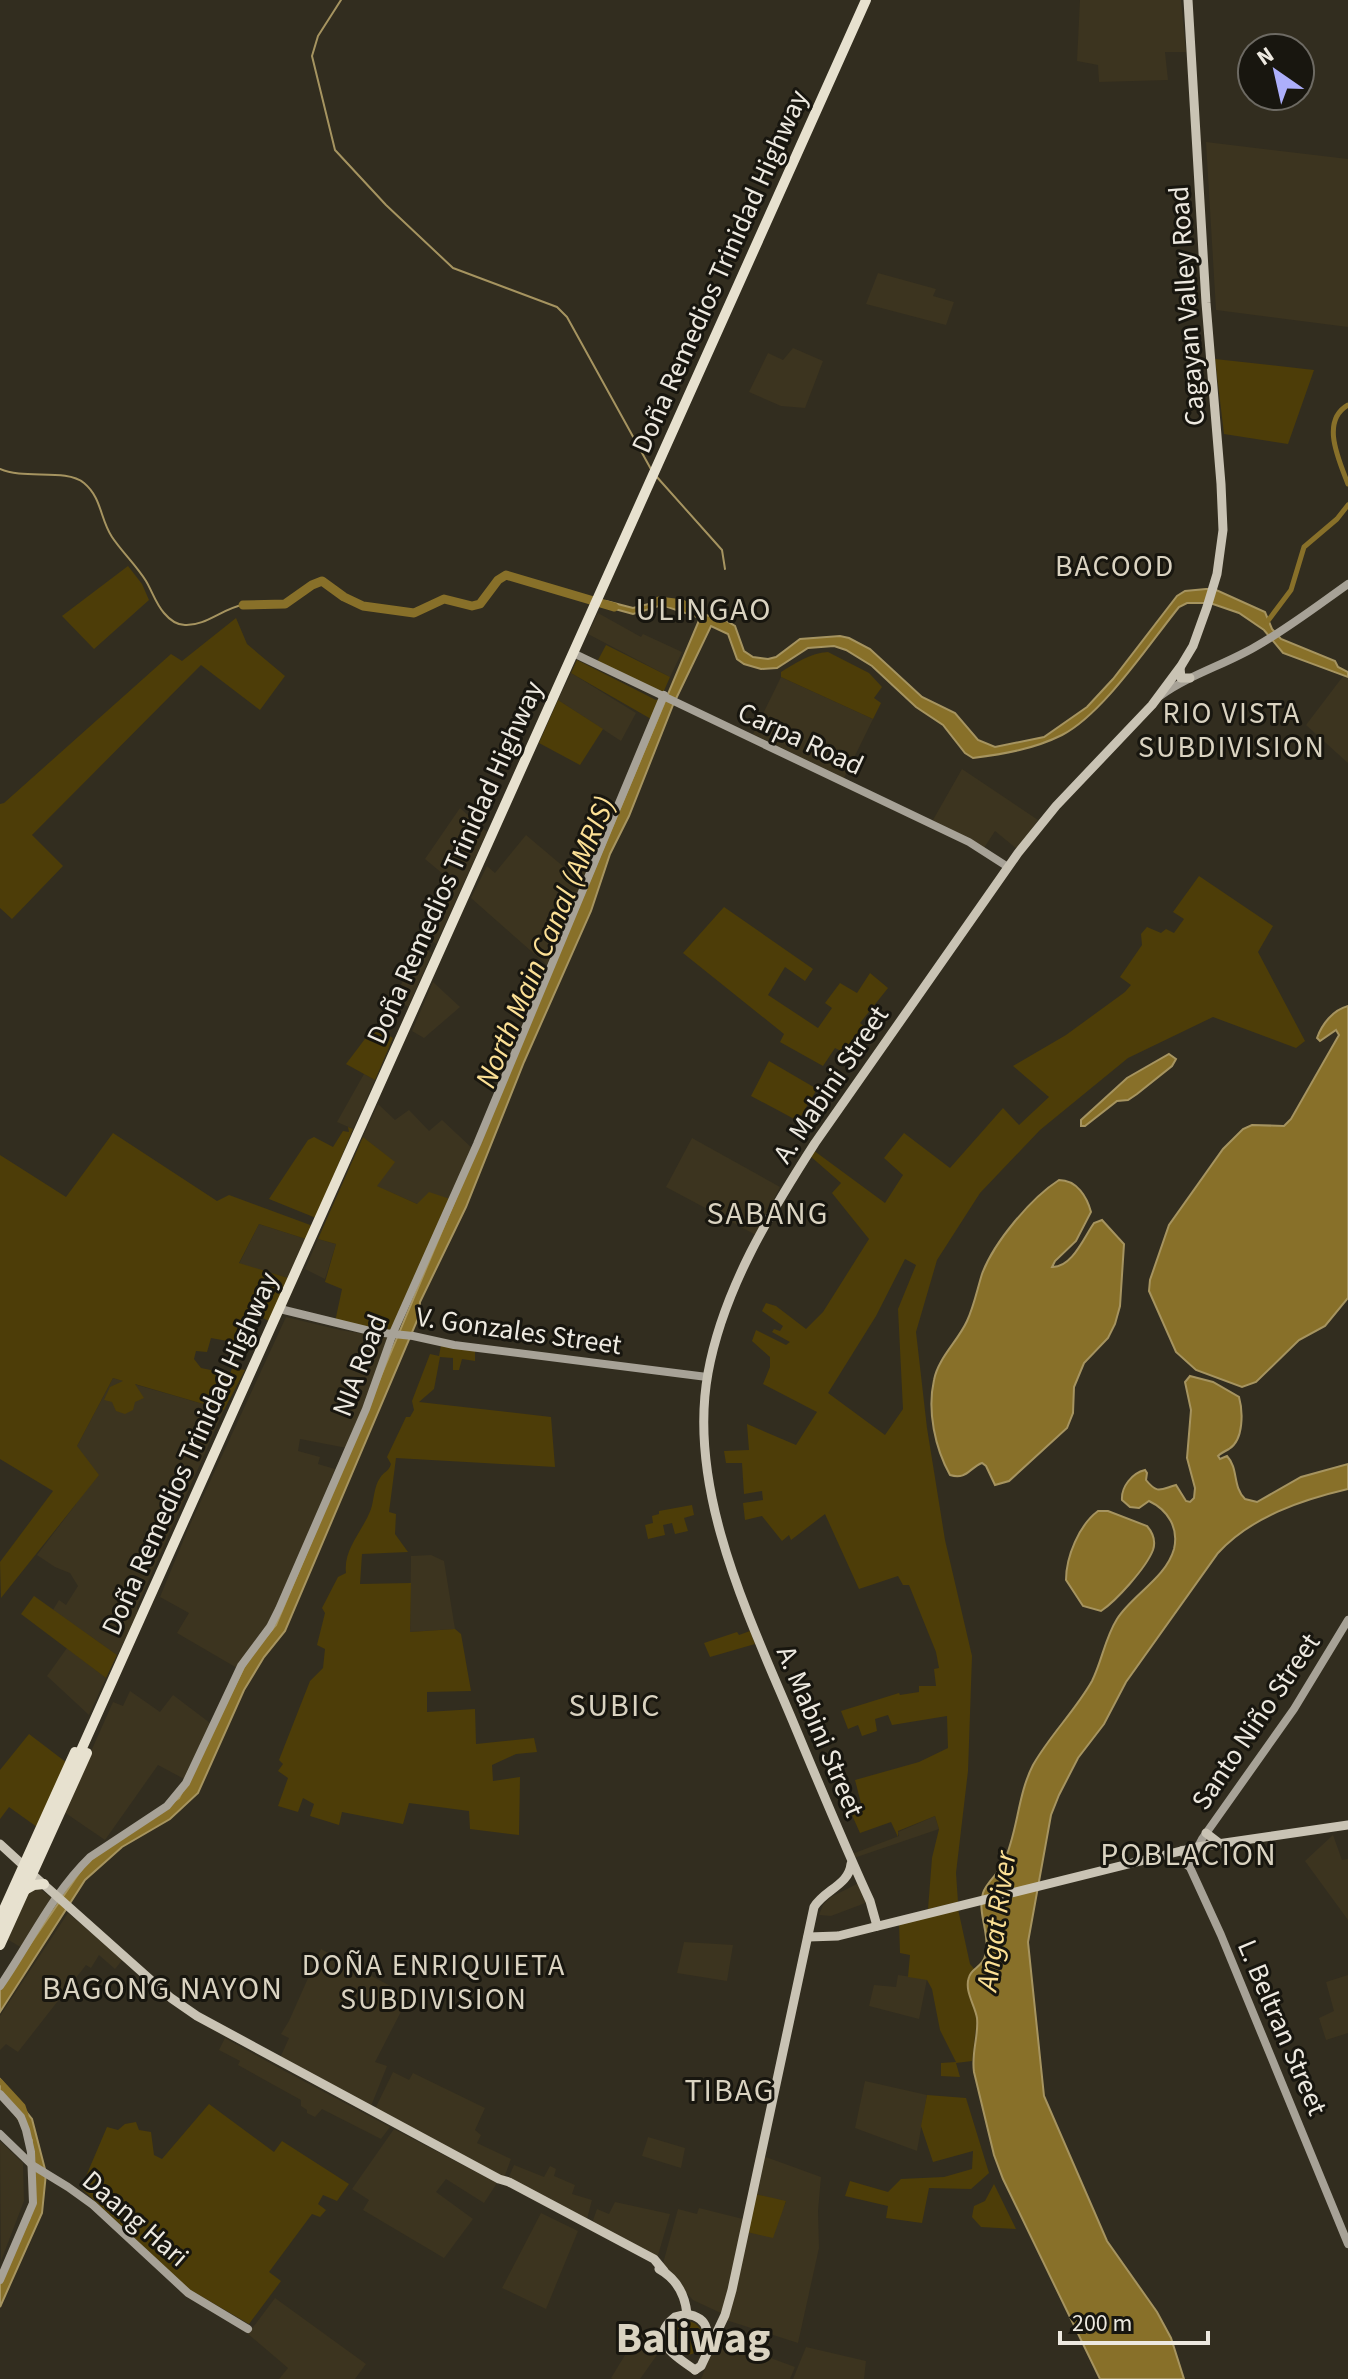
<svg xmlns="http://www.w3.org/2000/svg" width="1348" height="2379" font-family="'Source Sans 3',sans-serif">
<rect width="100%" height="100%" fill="#322d1f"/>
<g fill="#3c341f">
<polygon points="1080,0 1181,0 1186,52 1165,52 1168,80 1099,82 1098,65 1077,61"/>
<polygon points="1206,142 1348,159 1348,327 1216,310"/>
<polygon points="878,273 936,289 933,296 954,302 946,325 866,304"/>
<polygon points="793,348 823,361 805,408 781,406 749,392 768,353 783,360"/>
<polygon points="598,613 641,637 643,634 682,652 670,677 588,634"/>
<polygon points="571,673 636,713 621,741 558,700"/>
<polygon points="1344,675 1348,677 1348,763 1306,725"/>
<polygon points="781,677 873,719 844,778 753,734"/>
<polygon points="962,769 1038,820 1017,849 995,831 984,848 933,820"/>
<polygon points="460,808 487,832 436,944 426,937 446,909 438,904 454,883 425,859"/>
<polygon points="526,835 571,873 599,841 548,966 471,898 487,866 495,873"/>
<polygon points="424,947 432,953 408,1007 393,997"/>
<polygon points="433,982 460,1007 424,1038 412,1031"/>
<polygon points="364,1074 375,1080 353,1129 337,1122"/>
<polygon points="378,1104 395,1120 409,1110 429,1131 442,1120 473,1149 450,1199 417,1204 376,1186 394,1162 363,1137"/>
<polygon points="692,1138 780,1187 756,1235 666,1187"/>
<polygon points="259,1224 306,1239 288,1278 239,1264"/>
<polygon points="318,1239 336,1244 325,1279 305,1269"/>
<polygon points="286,1317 340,1330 390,1338 347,1448 300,1439 298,1451 320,1457 318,1464 335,1469 274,1616 237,1668 177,1633 189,1613 160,1597 188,1529"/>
<polygon points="113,1378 224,1410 137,1607 138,1614 117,1655 53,1610 59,1600 66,1605 78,1586 70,1573 55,1567 37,1555 76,1504 77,1446"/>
<polygon points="431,1555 444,1561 455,1629 410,1632 411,1556"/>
<polygon points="67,1648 106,1678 89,1715 47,1676"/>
<polygon points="130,1691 160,1712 173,1695 210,1723 186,1780 158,1765 105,1840 64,1812 113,1702 123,1706"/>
<polygon points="935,1816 939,1829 854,1858 852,1854 899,1836 898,1832"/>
<polygon points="1333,1835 1342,1860 1348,1859 1348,1920 1305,1861"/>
<polygon points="859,1883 868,1902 831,1916 819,1915 823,1905 831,1897"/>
<polygon points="30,1887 39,1888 53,1899 22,1948 7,1939"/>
<polygon points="68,1913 123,1959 115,1969 99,1955 91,1968 86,1965 18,2052 6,2044 0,2050 0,2016"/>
<polygon points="684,1942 733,1945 727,1981 677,1973"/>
<polygon points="321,1949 409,1996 375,2062 387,2066 371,2106 280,2058 289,2038 281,2034 289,2021"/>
<polygon points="898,1975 927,1979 919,2019 869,2006 874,1985 896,1987"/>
<polygon points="1348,1975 1348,2033 1326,2040 1319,2018 1334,2011 1326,1982"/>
<polygon points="225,2038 279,2068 390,2127 381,2139 322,2109 315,2117 307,2113 307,2110 301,2106 301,2100 238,2065 240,2061 219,2050"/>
<polygon points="393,2072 409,2080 413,2073 485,2108 475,2130 481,2135 477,2143 511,2159 504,2178 375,2109"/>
<polygon points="865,2081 927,2095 917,2151 855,2128"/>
<polygon points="394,2129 497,2183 484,2203 446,2179 436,2192 473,2219 444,2258 363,2210 369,2200 352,2189"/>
<polygon points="648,2137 685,2148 681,2168 642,2156"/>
<polygon points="0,2141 23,2163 24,2201 1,2261"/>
<polygon points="763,2156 821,2177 818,2211 819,2248 798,2343 726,2320 747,2232 778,2219 786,2202 755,2194"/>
<polygon points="514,2165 544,2177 550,2166 556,2169 554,2176 575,2185 572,2194 592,2200 587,2219 508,2179"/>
<polygon points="615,2202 670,2214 657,2259 592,2223 597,2209 609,2214"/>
<polygon points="699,2208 743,2219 723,2314 693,2300 662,2267 678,2209 697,2214"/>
<polygon points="541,2213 578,2231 546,2309 502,2288"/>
<polygon points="275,2298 366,2364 355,2379 279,2379 288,2368 248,2334"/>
<polygon points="720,2339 795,2367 790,2379 701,2379 717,2340"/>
<polygon points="633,2342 657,2355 640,2379 613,2379 611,2378"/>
<polygon points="806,2347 866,2361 864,2379 793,2379"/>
</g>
<g fill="#4d3d08" fill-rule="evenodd">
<polygon points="1215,359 1314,370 1288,444 1224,434"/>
<polygon points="128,566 142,584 149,600 94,649 62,616"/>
<polygon points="236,618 247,644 285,676 260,710 201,665 32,835 63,866 12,919 0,908 0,804 4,803 171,654 182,661"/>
<polygon points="606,645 670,677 663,693 597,662"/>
<path d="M828,652L869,673L882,687L874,698L881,703L873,719L781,677V672C796,663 810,653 828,652Z"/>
<polygon points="577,660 656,700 658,699 651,719 571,673"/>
<polygon points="558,700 603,729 580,765 539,743"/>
<path d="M1199,876L1273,926L1258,952L1305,1041L1296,1048L1213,1017L1128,1058L1040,1130L980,1193L937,1260L916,1332L927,1428L945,1540L972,1656L968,1771L956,1873L958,1902L928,1909L932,1858L939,1829L935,1816L898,1831V1837L891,1822L860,1833L852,1815L863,1811L855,1780L919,1762L948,1748L947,1716L892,1725L888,1715L875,1719L877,1731L862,1736L858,1725L848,1729L841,1711L899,1693L900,1695L919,1692V1686H936L934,1669L939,1668L936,1652L909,1585H903L898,1576L859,1589L825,1514L791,1540L789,1535L782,1541L762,1516L745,1520L743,1503L763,1500L762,1491L744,1494L742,1463H726L724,1451L749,1450L747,1424L796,1445L817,1412L763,1384L770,1367V1357L752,1341L756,1330L786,1345L790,1342L772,1332L774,1329L780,1331L783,1326L762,1311L766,1303L776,1306L806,1329L823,1312L869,1239L832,1193L841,1183L809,1155L813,1150L885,1203L903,1175L884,1158L904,1133L950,1168L1003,1108L1019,1125L1049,1097L1013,1066L1066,1035L1125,992L1131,985L1120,977L1142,945L1141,934L1147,927L1161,933L1166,929L1174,933L1184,919L1173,912ZM905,1259L916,1265L898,1309L903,1409L885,1435L828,1393L876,1316Z"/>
<polygon points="724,907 813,969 805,981 785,967 768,995 818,1028 832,1008 825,1003 840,983 857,993 870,973 888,988 860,1023 866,1028 847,1054 835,1048 823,1066 780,1042 784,1034 683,953"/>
<polygon points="374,1027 393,1038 375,1080 346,1064"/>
<polygon points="769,1061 817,1089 798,1121 751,1096"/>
<polygon points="348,1127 353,1129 316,1218 269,1199 308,1140 314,1137 333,1147 343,1131 349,1132"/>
<polygon points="113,1133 217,1201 229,1195 313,1226 306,1239 259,1224 239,1263 288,1278 269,1321 248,1311 233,1342 211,1338 207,1352 196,1351 194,1359 201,1368 230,1374 232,1368 245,1370 224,1410 135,1384 144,1398 135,1402 133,1410 125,1414 116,1411 112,1402 104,1400 110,1387 123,1381 113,1378 77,1446 99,1475 1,1598 0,1562 53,1491 0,1459 0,1155 66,1197"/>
<polygon points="363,1137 395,1162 377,1186 417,1204 429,1192 450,1199 392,1330 335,1322 342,1289 325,1282 336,1244 318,1239"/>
<path d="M441,1345L475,1351V1361L462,1359L459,1370H453V1358L440,1357L434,1389L419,1402L551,1417L555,1467L396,1458L389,1512L396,1514L395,1534L408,1552L362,1554L360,1584L411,1583L410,1632L455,1629L461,1634L471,1691L427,1692V1712L475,1709L476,1744L534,1738L537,1752L516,1754L492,1765L493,1781L520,1777L519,1835L470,1829L469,1811L409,1803L403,1824L342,1812L339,1825L310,1816L314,1804L303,1798L298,1812L278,1806L288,1778L278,1771L283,1764L279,1760L310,1681L323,1668L325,1649L317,1645L325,1613L322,1608L338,1577L346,1573C343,1549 363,1531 371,1509C374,1500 374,1486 380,1478C384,1471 388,1473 391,1464L387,1457L406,1417H410L414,1410L412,1401L430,1354L439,1356Z"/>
<polygon points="692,1505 694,1515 684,1518 688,1531 675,1534 672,1523 663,1525 665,1535 648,1539 645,1525 653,1523 652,1516 659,1514 659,1511"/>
<polygon points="34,1596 117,1655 106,1678 21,1614"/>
<polygon points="750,1631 755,1644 710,1657 704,1643 737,1632 739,1635"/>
<polygon points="29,1734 67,1763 37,1827 9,1807 0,1819 0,1770"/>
<polygon points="958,1909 970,1964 975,1970 969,1976 968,1982 977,2019 972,2061 956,2063 960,2077 941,2076 941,2063 956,2062 940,2030 932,1989 927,1980 908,1977 910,1955 900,1953 899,1923"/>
<polygon points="927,2095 966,2098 989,2173 971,2189 929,2188 922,2223 886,2218 888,2206 845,2196 850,2181 888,2192 901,2179 944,2177 972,2169 973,2151 933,2162 921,2126"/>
<polygon points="209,2104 274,2152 282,2141 349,2184 337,2201 323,2195 318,2204 326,2210 320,2217 312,2214 269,2272 281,2281 249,2324 187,2288 81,2188 107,2127 118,2130 125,2124 136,2122 139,2130 151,2132 154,2155 162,2159"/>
<polygon points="994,2184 1016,2229 981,2227 972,2217 974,2206 985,2201"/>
<polygon points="755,2194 786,2201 773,2238 747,2232"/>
<circle cx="686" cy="2338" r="17"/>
</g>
<g fill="#887029" stroke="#a69460" stroke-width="2">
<path d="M1206,589H1214L1265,612L1272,629L1281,639L1335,661L1338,667L1348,672V677L1283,653L1264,630L1239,613L1210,603H1187L1179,607C1149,644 1103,714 1062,735C1034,749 1004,754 973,758L965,753L943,725L916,707L872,666L846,650L834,646L808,648L777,668L761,669L744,664L737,659L728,634L711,626L673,705L629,816L610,854L591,911L524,1062L466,1207L420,1302L419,1316L285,1631L264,1657L244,1690L198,1793L170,1819L122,1847L85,1880L0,2012V1988L86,1863L179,1798L249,1657L276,1625L700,618L662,605L633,614L604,606L606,601L633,608L664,600L702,614L725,620L735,626L744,651L753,657L768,659L776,657L800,639L840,636L849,638L870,649L922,697L955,713L978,740L995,747L1044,737L1087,707L1113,679L1177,596L1185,591Z"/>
<path d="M1348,1006V1298L1325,1326L1299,1340L1256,1382L1242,1387L1196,1370L1176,1352L1149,1291L1150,1280L1169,1225L1223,1149L1243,1129L1252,1125L1284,1126L1291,1119L1339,1035L1336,1030L1320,1041L1317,1038C1322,1024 1333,1010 1348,1006Z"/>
<polygon points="1169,1054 1176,1059 1172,1066 1137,1094 1128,1100 1117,1101 1085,1126 1081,1126 1081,1120 1127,1078"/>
<path d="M1059,1180C1077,1180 1087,1197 1091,1212L1076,1241L1055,1261L1052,1267C1072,1268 1084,1237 1094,1223L1102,1220L1124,1244L1120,1306L1115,1324L1108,1338L1084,1363L1074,1387L1073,1413L1067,1428L1009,1481L995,1485L986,1466L982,1463C969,1468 967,1480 950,1475C935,1448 927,1411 934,1380C938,1358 958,1341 967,1321C974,1306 977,1290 982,1274C994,1242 1031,1198 1059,1180Z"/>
<path d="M1190,1376L1213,1382L1239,1397C1243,1411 1244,1440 1229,1449C1225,1451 1221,1453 1218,1456L1220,1459L1227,1456C1239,1469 1232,1486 1245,1499L1257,1502L1301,1477L1348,1464V1489C1301,1500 1251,1517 1218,1553L1126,1682L1104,1724L1078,1758L1059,1795L1051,1815L1028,1942L1044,2096L1107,2241L1157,2312L1171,2338L1184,2379H1100L1003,2179L994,2155L974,2072C971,2053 979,2035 977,2018C975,2005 964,1991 969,1977C972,1967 983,1968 986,1953C990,1934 977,1913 983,1893C986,1883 998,1874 1003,1864C1018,1833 1017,1796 1033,1765C1050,1735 1075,1711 1092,1681C1102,1661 1105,1638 1117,1619C1132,1595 1166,1578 1174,1549C1179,1528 1168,1510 1149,1501L1139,1508L1130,1507L1122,1500C1121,1487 1132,1473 1145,1470L1147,1473L1146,1480C1158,1495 1161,1489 1176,1485L1186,1501L1190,1502L1194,1498L1195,1488L1187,1458L1191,1410L1185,1382Z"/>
<path d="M1098,1511H1108L1147,1526C1153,1533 1156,1541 1153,1550C1146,1568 1116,1601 1101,1611L1083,1606L1066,1580C1066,1557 1079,1525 1098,1511Z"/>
<polygon points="0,2079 32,2119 46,2173 42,2213 0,2307 0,2283 30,2217 32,2140 0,2091"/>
</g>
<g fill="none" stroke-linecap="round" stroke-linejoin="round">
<g stroke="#a69460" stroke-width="2">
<polyline points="341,0 318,36 312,56 335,150 386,205 453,268 557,307 567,317 652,471"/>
<path d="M0,469C24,480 66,468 84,483C102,498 100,519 112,537C122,552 136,565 146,581C152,591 156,604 164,613C169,619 177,625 185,625C206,626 223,608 243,605"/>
<polyline points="656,476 722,550 725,569"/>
</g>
<g stroke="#887029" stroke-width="5">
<path d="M1348,405C1320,421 1339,460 1348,484"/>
<polyline points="1267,622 1291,590 1304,547 1337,519 1348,505"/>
<polyline points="0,2081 23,2106 26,2115"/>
</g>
<g stroke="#887029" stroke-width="9">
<polyline points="659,601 682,604 698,613"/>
<polyline points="243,605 285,604 312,585 322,581 344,597 363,606 414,613 444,599 472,606 480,604 498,580 506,575 614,607"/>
</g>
<g stroke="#a7a297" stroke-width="8">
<polyline points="573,653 969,842 1008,867"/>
<path d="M1160,696C1189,675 1224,665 1255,647C1287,629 1317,606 1348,584"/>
<polyline points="280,1309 374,1332 413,1336 454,1345 707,1377"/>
<polyline points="1182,1850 1221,1935 1348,2244"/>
<polyline points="1188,1866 1202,1839 1294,1709 1348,1620"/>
<path d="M0,1986C30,1943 52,1894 90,1857L167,1806L186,1783L241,1666L270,1627L279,1609L366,1409L393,1333L477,1144L664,695"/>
<polyline points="0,2094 21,2117 26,2130 31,2152 33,2203 0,2280"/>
<polyline points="0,2134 32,2165 68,2187 93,2205 188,2293 248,2329"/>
</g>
<g stroke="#c9c3b4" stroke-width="9">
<polyline points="1180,668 1181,678 1190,678"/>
<polyline points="1206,1833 1219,1843"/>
<polyline points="0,1844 24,1866"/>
<polyline points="32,1874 171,1998 197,2016 499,2179 509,2182 654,2259 664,2271"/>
<path d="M877,1926L870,1901C842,1840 817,1779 791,1717C747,1613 687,1488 708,1373C723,1290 770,1213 815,1143L1018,853L1056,806L1152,705L1181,666L1193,646L1207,607L1217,574L1223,530L1221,484L1206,303L1188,0"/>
<polyline points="808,1937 838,1936 1197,1847 1348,1825"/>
<path d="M659,2269C677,2279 685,2294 687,2314"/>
<path d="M695,2370L701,2366L725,2315L732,2290L814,1907C824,1890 849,1885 851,1864"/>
<path d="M695,2370C677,2357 646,2340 675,2317C694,2310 712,2321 706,2342"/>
</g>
<g stroke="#e7e1cf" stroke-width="10">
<polyline points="78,1757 866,0"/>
<polyline points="25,1890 34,1885 44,1884"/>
<polyline points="0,1918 75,1752"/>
<polyline points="0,1945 87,1753"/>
</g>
<polyline stroke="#e7e1cf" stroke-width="10" points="0,1932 78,1757"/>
</g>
<g text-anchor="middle" stroke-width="6" stroke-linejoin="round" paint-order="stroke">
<g font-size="28" fill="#ede9e0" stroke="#18160f">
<text transform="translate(719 271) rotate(-66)" y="10">Doña Remedios Trinidad Highway</text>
<text transform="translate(1186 306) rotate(-94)" y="10">Cagayan Valley Road</text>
<text transform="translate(801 738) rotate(25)" y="10">Carpa Road</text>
<text transform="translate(454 862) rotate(-66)" y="10">Doña Remedios Trinidad Highway</text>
<text transform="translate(830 1084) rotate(-56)" y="10">A. Mabini Street</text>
<text transform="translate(519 1330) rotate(8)" y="10">V. Gonzales Street</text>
<text transform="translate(359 1365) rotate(-69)" y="10">NIA Road</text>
<text transform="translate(189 1453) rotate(-66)" y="10">Doña Remedios Trinidad Highway</text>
<text transform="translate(1255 1721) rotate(-56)" y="10">Santo Niño Street</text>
<text transform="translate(821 1731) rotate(67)" y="10">A. Mabini Street</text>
<text transform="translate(1283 2027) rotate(67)" y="10">L. Beltran Street</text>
<text transform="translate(136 2218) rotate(41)" y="10">Daang Hari</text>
</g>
<g font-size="30" letter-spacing="2" fill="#dad3c1" stroke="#18160f">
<text x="1115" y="576">BACOOD</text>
<text x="1232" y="723">RIO VISTA<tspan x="1232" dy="34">SUBDIVISION</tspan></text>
<text x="434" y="1975">DOÑA ENRIQUIETA<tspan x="434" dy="34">SUBDIVISION</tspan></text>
</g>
<g font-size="30" font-style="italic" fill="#fce095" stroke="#18160f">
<text transform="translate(545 942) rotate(-67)" y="10">North Main Canal (AMRIS)</text>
<text transform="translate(996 1921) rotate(-82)" y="10">Angat River</text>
</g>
<g font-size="32" letter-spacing="2" fill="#dad3c1" stroke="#18160f">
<text x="704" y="620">ULINGAO</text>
<text x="768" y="1224">SABANG</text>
<text x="615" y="1716">SUBIC</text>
<text x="1189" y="1865">POBLACION</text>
<text x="163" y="1999">BAGONG NAYON</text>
<text x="730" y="2101">TIBAG</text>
</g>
<g font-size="44" font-weight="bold" fill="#dad3c1" stroke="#18160f">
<text x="693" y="2352">Baliwag</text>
</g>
</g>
<g transform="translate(1276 72) rotate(326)"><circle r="38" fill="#18160f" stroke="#6d6a63" stroke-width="2"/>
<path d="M0-6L14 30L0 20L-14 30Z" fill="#adaffb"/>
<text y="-12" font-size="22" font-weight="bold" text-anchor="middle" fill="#ede9e0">N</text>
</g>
<path d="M1060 2331v12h148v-12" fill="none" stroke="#ede9e0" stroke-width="4"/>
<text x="1072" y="2331" font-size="24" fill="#ede9e0" stroke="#18160f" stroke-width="6" paint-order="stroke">200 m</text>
</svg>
